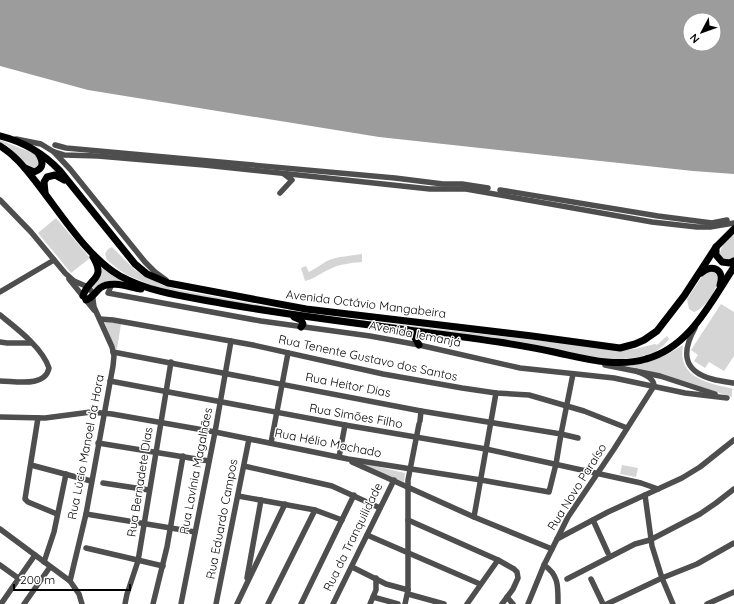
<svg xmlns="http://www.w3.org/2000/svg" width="734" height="604" font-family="Quicksand,sans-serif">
<rect width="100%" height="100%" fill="#fff"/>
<g fill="#d5d5d5">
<polygon points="0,140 35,154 41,164 34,169 30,167 8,146 0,142"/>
<polygon points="56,218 90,258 71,273 38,233"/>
<path d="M734,235V259L725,261L720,257C719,248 726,240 734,235Z"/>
<polygon points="112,247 135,270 162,285 179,290 293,311 359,320 621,350 635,349 655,344 657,345 667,336 669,339 663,346 655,352 640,357 622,359 607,359 577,354 505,339 293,313 160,289 127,275 118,269 107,260 105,254 108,249"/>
<path d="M362,254V262C350,263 339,264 328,270C319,274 314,279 305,281L301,268L306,266L309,272C315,269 320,265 327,261C338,256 351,256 362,254Z"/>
<path d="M100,264L129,283C116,281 104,278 94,289L91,286Z"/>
<path d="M713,270L719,276C717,289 707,307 694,312L689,309L687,299L703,275Z"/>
<polygon points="721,304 734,312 734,356 724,371 709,362 705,368 694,361 698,355 691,350"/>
<polygon points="104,321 121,324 117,349 115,349"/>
<path d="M683,345C677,379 709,383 734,389L732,390V397L692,384L627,366C649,363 664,357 683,345Z"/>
<polygon points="362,463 405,473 404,482 361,465"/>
<polygon points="622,465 638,468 636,477 620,474"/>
</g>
<path fill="#9c9c9c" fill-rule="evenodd" d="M0,0H734V174L693,171L379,137L88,90L0,66ZM690,20H714V44H690Z"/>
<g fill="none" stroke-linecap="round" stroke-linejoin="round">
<g stroke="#4e4e4e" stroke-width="5.5">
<polyline points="16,139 41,144 54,152 70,169 145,262 155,272 166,280"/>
<polyline points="55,145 66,148 395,178 443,184 462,184 488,188"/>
<polyline points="54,152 64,155 98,156 204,165 430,189 466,189 652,222 697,227 710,227 734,223"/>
<polyline points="500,190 658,216 712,223 727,220"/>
<polyline points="280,193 292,180 284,174"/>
<polyline points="0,200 31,232 65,273 74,281 88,287 92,292 94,307 112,347 114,356 113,366 86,514 70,581"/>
<polyline points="69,279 94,310"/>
<polyline points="112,284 108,293 261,321 370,336 419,345 520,368 614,378 685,393 727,398"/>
<polyline points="0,292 54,260"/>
<path d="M0,315C16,328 42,347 49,368C45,388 15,381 0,381"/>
<polyline points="100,319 113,320 253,345 383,374 462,388 496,393 529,395 584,411 627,428"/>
<path d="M695,328C682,351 682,371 712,379C719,381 727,382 734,383"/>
<polyline points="0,342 7,343 31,343"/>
<polyline points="113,352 421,411 561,434 578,438"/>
<polyline points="605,365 660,376 715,394"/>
<polyline points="110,381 345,425 486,449 641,483 658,489"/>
<polyline points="0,417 45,418 91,412 112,414 215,432 348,459 481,480 549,492 556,464 561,434 573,374"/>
<polyline points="38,418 25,499 28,502 57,514"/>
<polyline points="420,421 421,411"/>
<polyline points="98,443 209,461"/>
<polyline points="271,443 288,353"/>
<polyline points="339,457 345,425"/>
<polyline points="352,462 474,517 552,549"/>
<polyline points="31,465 91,481"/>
<polyline points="244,466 332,486 380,508"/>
<polyline points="103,483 149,490"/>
<polyline points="645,495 652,546 662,578 673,604"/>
<polyline points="238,496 315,510 342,520"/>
<polyline points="86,514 195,532"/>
<polyline points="474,517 496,393"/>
<polyline points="408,520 498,560 514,569 517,572 518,578 513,589 502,604"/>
<polyline points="593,520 608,553"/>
<polyline points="0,529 70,581 79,594 82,604"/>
<polyline points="367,535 480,584"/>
<polyline points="557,539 608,512 682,478 700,467 734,440"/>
<polyline points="86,548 163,566"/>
<polyline points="44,562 54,532 66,474"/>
<polyline points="0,565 18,578"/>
<path d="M544,565C559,575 558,587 558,604"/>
<polyline points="352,567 386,584 408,590"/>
<polyline points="247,578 261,500"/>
<polyline points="567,579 635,544 650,540 700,514 716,503 734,489"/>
<polyline points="591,579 603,604"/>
<polyline points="408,594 444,604"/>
<polyline points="373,597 398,604"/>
<polyline points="507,597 513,604"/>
<polyline points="1,604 35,555"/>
<polyline points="24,604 50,567"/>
<polyline points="125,604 127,594 138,561 171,362"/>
<polyline points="153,604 167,547 183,456"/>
<polyline points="181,604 215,432 231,341"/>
<polyline points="216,604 249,439"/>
<polyline points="237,604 285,504"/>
<polyline points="268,604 315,510"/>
<polyline points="301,604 354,495"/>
<polyline points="333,604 394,480"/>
<polyline points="370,604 376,590 376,578"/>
<polyline points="405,604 408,590 408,480 419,424"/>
<polyline points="467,604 498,560"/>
<path d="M528,604L544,565L568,517L614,449L654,386C654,377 643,374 636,371"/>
<polyline points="607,604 662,578 697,564 734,543"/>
<polyline points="707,604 734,592"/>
</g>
<g stroke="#000" stroke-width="7">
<path d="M0,136C24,142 43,153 60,171L135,264L147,274L168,283L306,309L532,336L620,348L635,344L644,340L657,331L684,296L716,247L734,229"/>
<path d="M0,146C15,155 25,168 36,182C59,211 88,258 120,276C153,294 190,297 226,304C317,320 408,329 499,342C518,345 536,348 554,352C583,358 616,368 646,359C690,347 710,303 734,267"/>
<path d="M25,168L34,172C45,168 43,161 38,153"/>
<polyline points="45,192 44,182 47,177 55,175 64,180"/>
<polyline points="716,247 716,255 722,262 730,263 734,261"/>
<path d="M701,273C713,263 725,270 720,285"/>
<path d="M83,296C88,278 107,280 93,257"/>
<path d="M86,300C93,298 95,292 100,288C111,280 129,287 141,289"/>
<polyline points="294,317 301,320 303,324 301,327"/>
<polyline points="408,330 413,334 419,345"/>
</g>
</g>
<g text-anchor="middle" stroke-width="3" stroke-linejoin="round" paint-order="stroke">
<g font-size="12" fill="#000" stroke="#fff">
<text transform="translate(366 304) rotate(7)" y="4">Avenida Octávio Mangabeira</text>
<text transform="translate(415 334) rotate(11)" y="4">Avenida Iemanjá</text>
<text transform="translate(368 358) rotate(12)" y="4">Rua Tenente Gustavo dos Santos</text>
<text transform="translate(348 385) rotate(11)" y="4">Rua Heitor Dias</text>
<text transform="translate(356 416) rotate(10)" y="4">Rua Simões Filho</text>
<text transform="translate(328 443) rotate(11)" y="4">Rua Hélio Machado</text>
<text transform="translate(86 447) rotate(-79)" y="4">Rua Lúcio Manoel da Hora</text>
<text transform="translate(196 471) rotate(-79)" y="4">Rua Lavínia Magalhães</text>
<text transform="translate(140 482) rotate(-81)" y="4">Rua Bernadete Dias</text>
<text transform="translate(577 487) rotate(-58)" y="4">Rua Novo Paraíso</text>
<text transform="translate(222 519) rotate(-79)" y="4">Rua Eduardo Campos</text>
<text transform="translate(353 537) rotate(-64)" y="4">Rua da Tranquilidade</text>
</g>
</g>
<g transform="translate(702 32) rotate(229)"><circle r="19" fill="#ffffff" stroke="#999999"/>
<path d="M0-3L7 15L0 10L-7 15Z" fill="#000000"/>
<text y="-6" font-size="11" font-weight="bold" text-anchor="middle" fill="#000000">N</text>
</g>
<path d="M14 584v6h116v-6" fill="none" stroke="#000000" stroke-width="2"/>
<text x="20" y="584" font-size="12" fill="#000000" stroke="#ffffff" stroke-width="3" paint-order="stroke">200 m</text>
</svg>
